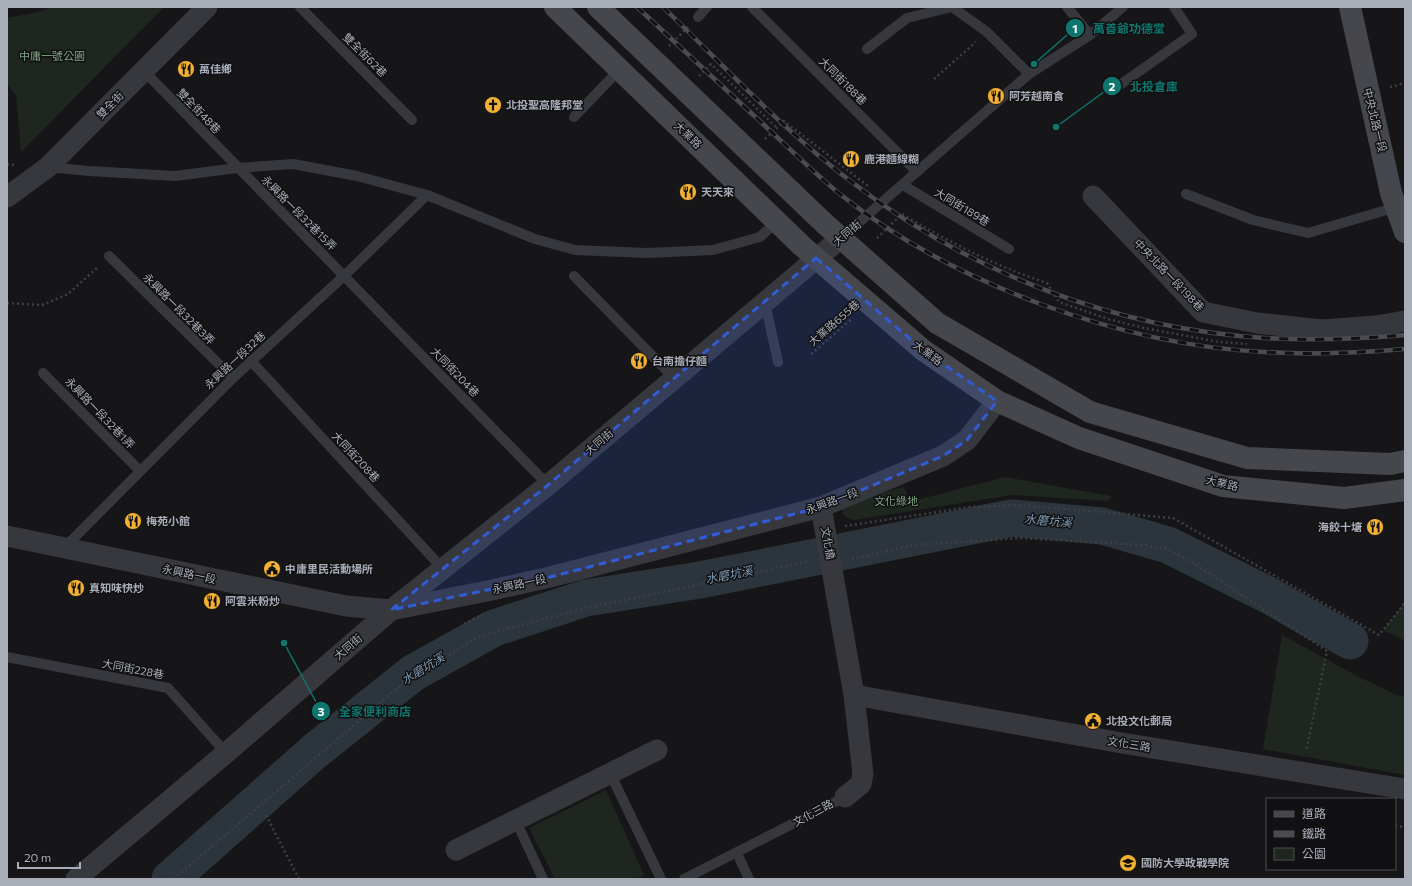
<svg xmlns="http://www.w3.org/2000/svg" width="1412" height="886" font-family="Commissioner,'Noto Sans TC',sans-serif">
<rect width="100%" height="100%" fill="#161618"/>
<g fill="#1e261f">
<polygon points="51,7 164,7 21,152 16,95 7,84 7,18 43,11"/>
<path d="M1005,477L1111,496L1109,501L1012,495L854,520C846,518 843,517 842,509L849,501L904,487L909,502Z"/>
<polygon points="1405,602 1405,641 1383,630"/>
<polygon points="1282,635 1359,677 1397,695 1405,697 1405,775 1263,749"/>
<polygon points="606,790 644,875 636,879 555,879 529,828"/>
</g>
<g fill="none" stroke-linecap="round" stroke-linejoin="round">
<polyline stroke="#2c353c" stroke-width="37" points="170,879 315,751 413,673 494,628 586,598 700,580 1011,518 1102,526 1168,545 1270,596 1350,641"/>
<g stroke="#3d3f44" stroke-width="2.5" stroke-dasharray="2 3" stroke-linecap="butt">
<polyline points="669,46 688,27"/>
<polyline points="699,76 711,64 777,128"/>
<polyline points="934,79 976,42"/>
<polyline points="1390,87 1405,83"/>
<polyline points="765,139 784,121 868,186"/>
<polyline points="7,164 15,165"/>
<path d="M877,238L902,214C949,242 995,266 1047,283L1059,302L1108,319L1144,328L1219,342L1247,344"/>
<polyline points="7,303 42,305 68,294 99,266"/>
<polyline points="811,354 853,318"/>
<polyline points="845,526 970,507 1018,505 1173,518 1379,635 1405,603"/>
<polyline points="852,559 914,545 1020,538 1145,545 1167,549 1190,561 1327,651 1306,752"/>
<polyline points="464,624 483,614"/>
<polyline points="266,815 299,879"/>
<polyline points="1395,826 1405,827"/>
<polyline points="174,879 395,690 477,637 582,609 810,561"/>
</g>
<g stroke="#37383d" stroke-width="10">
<polyline points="300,7 412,120"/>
<polyline points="752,7 917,172"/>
<polyline points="1067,7 1090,35"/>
<polyline points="698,17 707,7"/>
<polyline points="867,49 907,18 952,7 987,32 1029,74"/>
<polyline points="144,71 548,485"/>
<polyline points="1117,87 1192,34 1174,7"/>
<polyline points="574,117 620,69"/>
<polyline points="48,167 89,171 175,176 237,168 293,164 357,176 427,195 535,239 575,250 647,253 713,250 760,237 777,221"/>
<polyline points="903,185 1009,249"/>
<polyline points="1186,194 1253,220 1308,233 1397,207"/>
<polyline points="841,238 1029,74 1090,35 1123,7"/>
<polyline points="109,256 233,378"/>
<polyline points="574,276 674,378"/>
<polyline points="765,303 778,362"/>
<polyline points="251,361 443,569"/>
<polyline points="43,373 139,470"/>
<polyline points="64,548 233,378 345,275 427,195"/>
<polyline points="7,657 168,688 226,753"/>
<polyline points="610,773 661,879"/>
<polyline points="516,821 543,879"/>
<polyline points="737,853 749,879"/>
<polyline points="684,879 845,797"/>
</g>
<g stroke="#37383d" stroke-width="21">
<polyline points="1093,196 1203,312 1257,323 1322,330 1376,326 1405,321"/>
<polyline points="7,197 48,167 207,7"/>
<polyline points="821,507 854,695 863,774 861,784 845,797"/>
<polyline points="7,536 346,606 391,610 492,590 550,577 821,507 943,456 967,440 997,401"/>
<polyline points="854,695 1122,743 1405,789"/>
<polyline points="456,850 657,750"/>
<polyline points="76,879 226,753 391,610 548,485 841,238"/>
</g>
<g stroke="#45474d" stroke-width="22">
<polyline points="555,7 802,246 923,350 997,401 1079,438 1223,486 1344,498 1405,490"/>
<polyline points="598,7 825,224 937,323 1090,412 1247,458 1390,464 1405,461"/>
<polyline points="1350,7 1391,193 1405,232"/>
</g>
<g stroke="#4a4c52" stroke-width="4.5">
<g id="rail">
<path d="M637,7C679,46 721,85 763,124C789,148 814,173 841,195C953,284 1122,345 1264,352C1311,355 1358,353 1405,349"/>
<path d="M663,7C725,67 784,131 853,183C970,273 1117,329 1265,338C1312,341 1358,339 1405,335"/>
</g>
</g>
<use href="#rail" stroke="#111113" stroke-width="3" stroke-dasharray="9" stroke-linecap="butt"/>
</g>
<path fill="#325cd3" fill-opacity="0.2" stroke="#325cd3" stroke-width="3" stroke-dasharray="8 5" stroke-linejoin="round" d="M816,258L923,350L997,401L967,440L943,456L821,507L550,577L391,610L548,485Z"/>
<defs>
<g id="restaurant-disc" transform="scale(0.9)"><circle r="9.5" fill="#f2b134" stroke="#111113"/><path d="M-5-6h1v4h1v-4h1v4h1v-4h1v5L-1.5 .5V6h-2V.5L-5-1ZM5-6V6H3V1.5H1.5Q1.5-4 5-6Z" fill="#111"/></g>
<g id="church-disc" transform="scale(0.9)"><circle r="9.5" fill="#f2b134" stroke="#111113"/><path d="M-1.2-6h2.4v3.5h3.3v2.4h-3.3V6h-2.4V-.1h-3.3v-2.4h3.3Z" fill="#111"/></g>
<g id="civic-disc" transform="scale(0.9)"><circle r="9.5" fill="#f2b134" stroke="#111113"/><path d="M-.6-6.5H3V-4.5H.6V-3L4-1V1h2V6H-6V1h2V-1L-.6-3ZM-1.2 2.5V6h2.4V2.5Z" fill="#111"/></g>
<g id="university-disc" transform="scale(0.9)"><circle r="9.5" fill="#f2b134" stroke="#111113"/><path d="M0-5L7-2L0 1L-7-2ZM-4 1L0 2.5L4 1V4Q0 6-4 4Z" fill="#111"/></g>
</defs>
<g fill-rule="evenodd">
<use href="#restaurant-disc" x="186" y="69"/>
<use href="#restaurant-disc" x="996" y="96"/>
<use href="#church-disc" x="493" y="105"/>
<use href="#restaurant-disc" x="851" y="159"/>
<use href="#restaurant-disc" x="688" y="192"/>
<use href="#restaurant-disc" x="639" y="361"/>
<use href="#restaurant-disc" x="133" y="521"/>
<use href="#restaurant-disc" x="1375" y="527"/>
<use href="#civic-disc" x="272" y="569"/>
<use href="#restaurant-disc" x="76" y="588"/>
<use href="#restaurant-disc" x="212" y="601"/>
<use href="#civic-disc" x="1093" y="721"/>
<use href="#university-disc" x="1128" y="863"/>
</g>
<g text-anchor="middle" stroke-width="3" stroke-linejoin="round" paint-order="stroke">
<g font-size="11" fill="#a8adb8" stroke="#111113">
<text transform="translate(365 55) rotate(45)" y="4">雙全街62巷</text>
<text transform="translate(843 81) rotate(45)" y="4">大同街188巷</text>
<text transform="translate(110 105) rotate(-45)" y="4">雙全街</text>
<text transform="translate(199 111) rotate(46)" y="4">雙全街48巷</text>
<text transform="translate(1375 120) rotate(76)" y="4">中央北路一段</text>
<text transform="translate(688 135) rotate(44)" y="4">大業路</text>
<text transform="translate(962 207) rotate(31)" y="4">大同街189巷</text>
<text transform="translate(299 213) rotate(45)" y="4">永興路一段32巷15弄</text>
<text transform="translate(847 233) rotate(-40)" y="4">大同街</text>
<text transform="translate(1169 275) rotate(46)" y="4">中央北路一段198巷</text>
<text transform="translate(179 309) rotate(45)" y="4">永興路一段32巷3弄</text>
<text transform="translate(834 323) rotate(-41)" y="4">大業路655巷</text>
<text transform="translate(928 353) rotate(36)" y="4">大業路</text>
<text transform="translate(235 360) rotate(-43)" y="4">永興路一段32巷</text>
<text transform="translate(455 372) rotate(46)" y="4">大同街204巷</text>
<text transform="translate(100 413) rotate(46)" y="4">永興路一段32巷1弄</text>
<text transform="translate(599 442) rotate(-40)" y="4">大同街</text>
<text transform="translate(356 457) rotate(47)" y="4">大同街208巷</text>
<text transform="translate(1222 483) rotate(13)" y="4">大業路</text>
<text transform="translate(832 501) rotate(-20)" y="4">永興路一段</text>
<text transform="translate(828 543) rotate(79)" y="4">文化橋</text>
<text transform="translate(189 574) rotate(12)" y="4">永興路一段</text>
<text transform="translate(519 584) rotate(-12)" y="4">永興路一段</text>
<text transform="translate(348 647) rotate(-41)" y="4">大同街</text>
<text transform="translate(133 669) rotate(11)" y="4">大同街228巷</text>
<text transform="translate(1129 744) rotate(9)" y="4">文化三路</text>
<text transform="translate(813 813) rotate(-28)" y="4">文化三路</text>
</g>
<g font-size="11" fill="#7fa381" stroke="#111113">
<text x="52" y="60">中庸一號公園</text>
<text x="896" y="505">文化綠地</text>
</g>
<g font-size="11" font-weight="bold" fill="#a8adb8" stroke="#111113" text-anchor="start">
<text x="199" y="73">萬佳鄉</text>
<text x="1009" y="100">阿芳越南食</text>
<text x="506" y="109">北投聖高隆邦堂</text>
<text x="864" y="163">鹿港麵線糊</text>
<text x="701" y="196">天天來</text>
<text x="652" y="365">台南擔仔麵</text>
<text x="146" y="525">梅苑小館</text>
<text x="1362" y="531" text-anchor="end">海餃十塘</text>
<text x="285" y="573">中庸里民活動場所</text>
<text x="89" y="592">真知味快炒</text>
<text x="225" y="605">阿雲米粉炒</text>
<text x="1106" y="725">北投文化郵局</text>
<text x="1141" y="867">國防大學政戰學院</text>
</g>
<g font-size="12" font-style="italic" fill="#7f9bb3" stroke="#111113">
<text transform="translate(1048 521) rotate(5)" y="4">水磨坑溪</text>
<text transform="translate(729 575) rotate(-11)" y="4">水磨坑溪</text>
<text transform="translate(423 669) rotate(-32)" y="4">水磨坑溪</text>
</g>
</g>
<path fill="none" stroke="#0f766e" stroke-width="1.5" d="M1034 64L1075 28M1056 127L1112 86M284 643L321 711"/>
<g fill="#0f766e" stroke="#111113" stroke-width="1.5">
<circle cx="1034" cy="64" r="4"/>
<circle cx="1056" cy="127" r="4"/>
<circle cx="284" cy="643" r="4"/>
<circle cx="1075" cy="28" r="10"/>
<circle cx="1112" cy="86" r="10"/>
<circle cx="321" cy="711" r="10"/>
</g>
<g font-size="12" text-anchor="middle" font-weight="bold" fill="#fff">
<text x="1075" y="33">1</text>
<text x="1112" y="91">2</text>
<text x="321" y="716">3</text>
</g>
<g font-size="12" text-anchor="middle" font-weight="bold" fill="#0f766e" stroke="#111113" stroke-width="3" stroke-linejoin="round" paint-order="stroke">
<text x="1129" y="33">萬善爺功德堂</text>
<text x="1154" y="91">北投倉庫</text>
<text x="375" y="716">全家便利商店</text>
</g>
<rect width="1412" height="886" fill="none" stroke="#a8adb8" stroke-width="16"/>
<rect x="1266" y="798" width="130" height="72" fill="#111113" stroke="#4d4f55"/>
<rect x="1274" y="811" width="20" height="6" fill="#45474d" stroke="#4d4f55"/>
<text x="1302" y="818" font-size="12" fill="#a8adb8">道路</text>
<rect x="1274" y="831" width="20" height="6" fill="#4a4c52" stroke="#4d4f55"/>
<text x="1302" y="838" font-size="12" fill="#a8adb8">鐵路</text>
<rect x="1274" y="848" width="20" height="12" fill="#1e261f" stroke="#4d4f55"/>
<text x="1302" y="858" font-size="12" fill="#a8adb8">公園</text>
<path d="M18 862v6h62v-6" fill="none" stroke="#a8adb8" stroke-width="2"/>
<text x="24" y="862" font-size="12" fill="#a8adb8" stroke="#111113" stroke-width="3" paint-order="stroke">20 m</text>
</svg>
